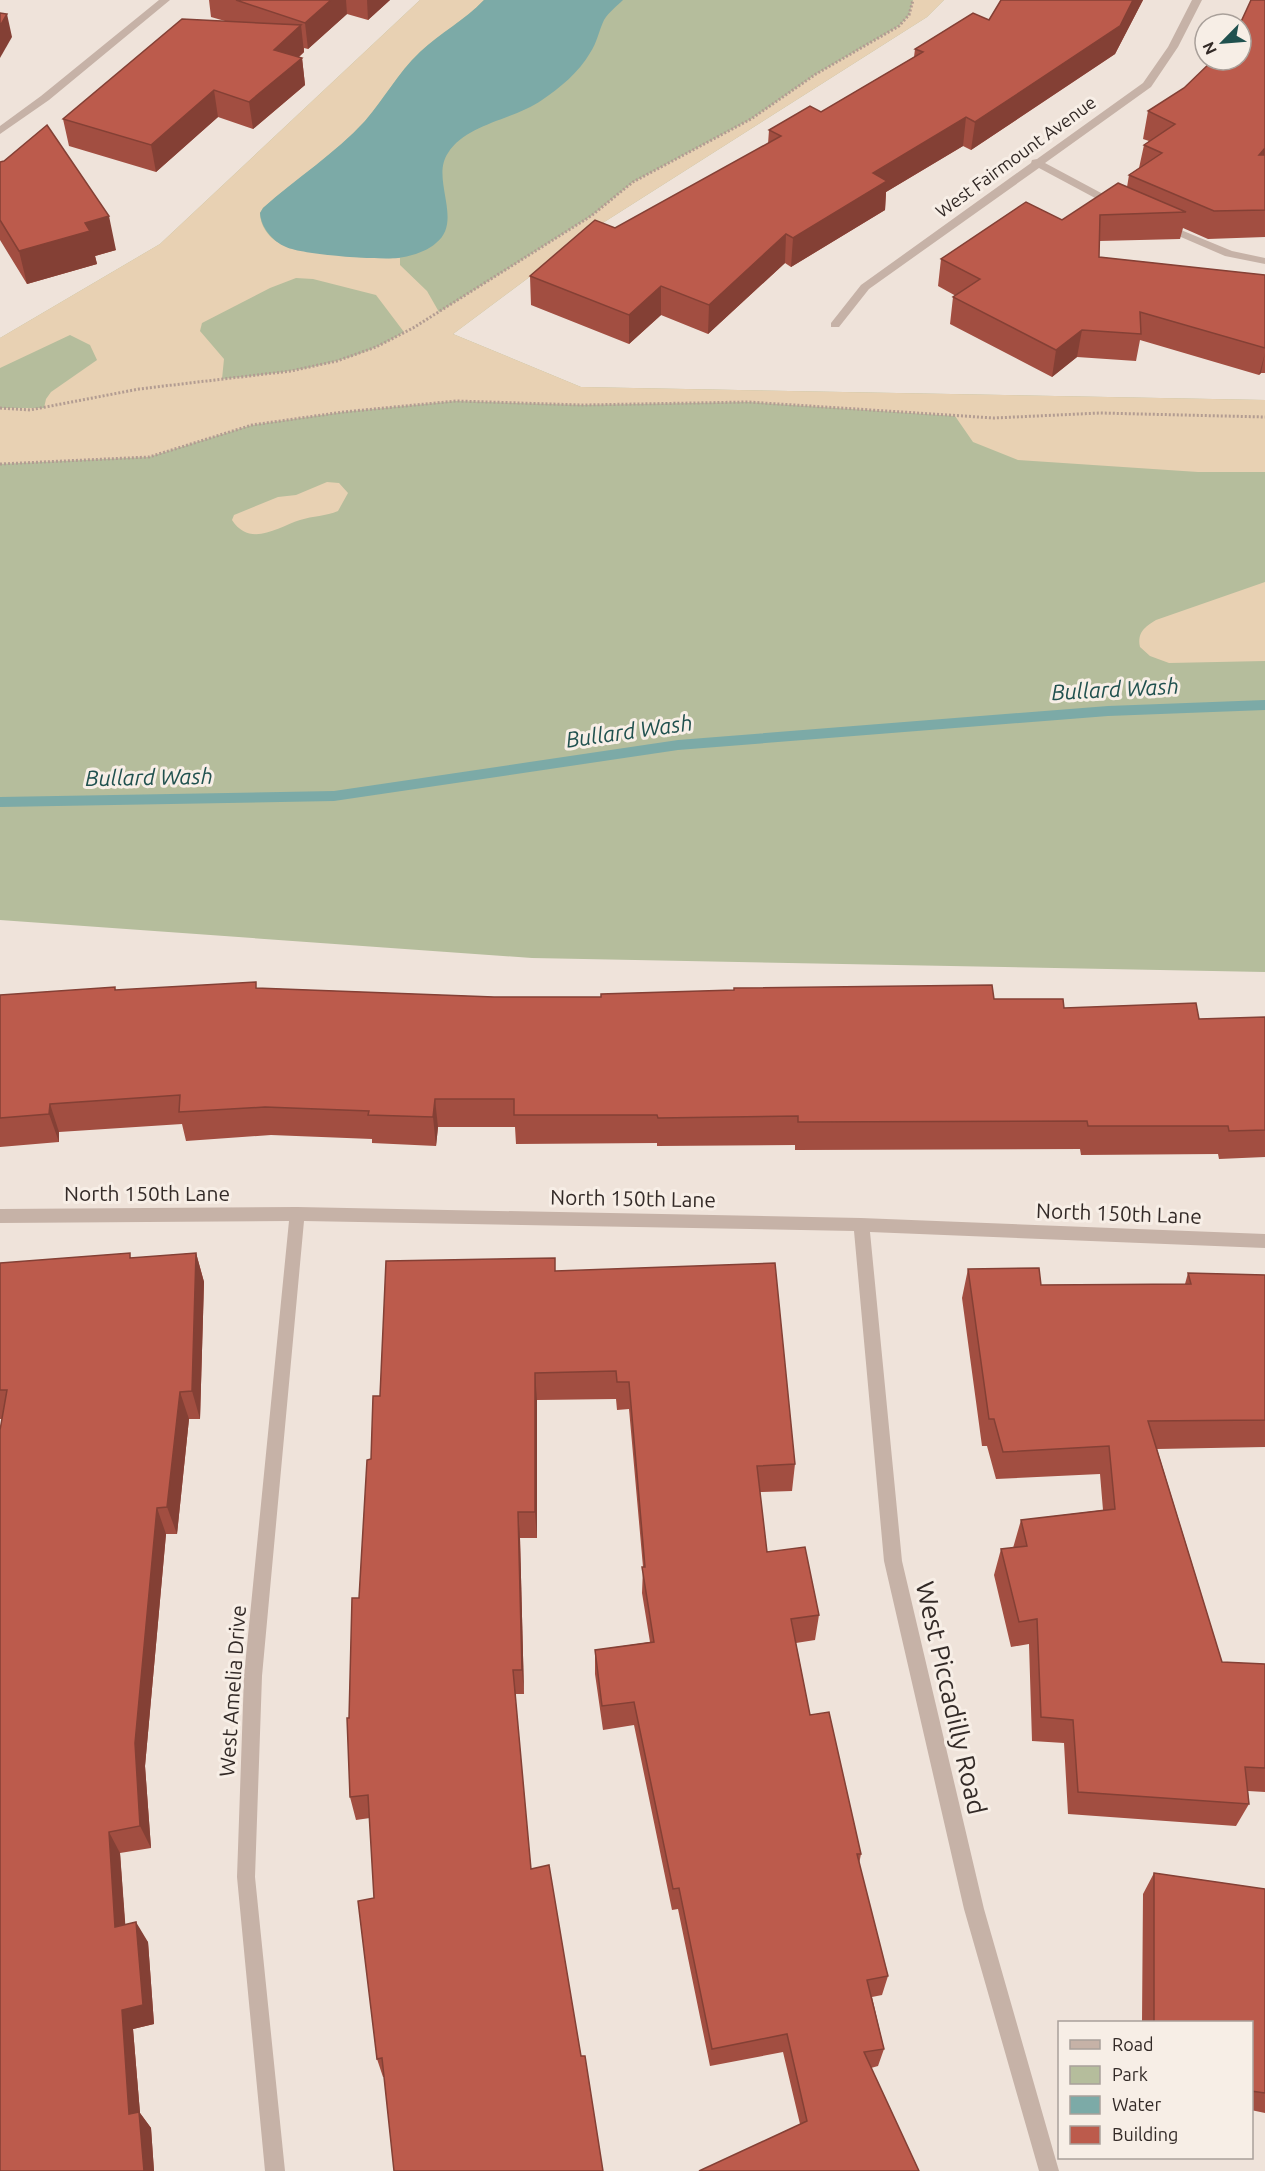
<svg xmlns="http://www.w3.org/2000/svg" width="1265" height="2171" font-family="Ubuntu,sans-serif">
<rect width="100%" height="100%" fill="#efe3da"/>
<polygon fill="#b5bd9c" points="420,0 944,0 927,17 598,226 453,334 581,387 1265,400 1265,972 532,958 0,920 0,338 160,244"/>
<g fill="#e8d1b3" fill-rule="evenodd">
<path d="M420,0H484C465,20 440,33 420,52C397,74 385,98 365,121C335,154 297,178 263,208L260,213C260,225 268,237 279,243C303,255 372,259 400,258V265L427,291L439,312L591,216L633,182L751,119L816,74L899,26L909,15L913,0H944L927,17L598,226L453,334L581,387L1265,400V472H1198L1018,460L973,442L955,416L748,402L583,405L456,401L343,412L252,425L149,457L0,464V408H44L46,399L51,392L97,360L90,345L70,335L0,368V338L160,244ZM296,278L313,279L376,295L404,332C350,366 284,373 222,379L224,359L200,331L202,323L270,288Z"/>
<path d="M327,482L339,483L348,493L338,511C326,516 313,516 300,520C278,527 250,548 232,520L234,515L278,497L296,495Z"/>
<path d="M1265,582V661L1169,663L1150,656L1140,647C1137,632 1145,627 1156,620Z"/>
</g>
<path fill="#7caaa7" d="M484,0H623C617,6 609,12 604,20C599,30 597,43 590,53C579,72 560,88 542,100C514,120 467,123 448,153C430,179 464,221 436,243C426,252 411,256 398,258C377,260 304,255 286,247C272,241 261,227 260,213L263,208C296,178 335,154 365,121C385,98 397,74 420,52C440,33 465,20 484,0Z"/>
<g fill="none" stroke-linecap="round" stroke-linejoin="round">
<polygon fill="#7caaa7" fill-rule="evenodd" points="1265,700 1265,710 1108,716 678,750 334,801 0,807 0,797 334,791 678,740 1108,706"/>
<g stroke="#b29c92" stroke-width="3" stroke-dasharray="2 2" stroke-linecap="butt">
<polyline points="0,408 30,410 139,389 291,371 337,361 376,347 413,328 591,216 633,182 751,119 816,74 899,26 909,15 913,0"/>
<polyline points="0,464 149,457 252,425 343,412 456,401 583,405 748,402 994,418 1100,413 1265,417"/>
</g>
<g fill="#c6b2a7" fill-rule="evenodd">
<polygon points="159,0 170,0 49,100 0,134 0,126 41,96"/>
<polygon points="1192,0 1202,0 1178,47 1151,87 1045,163 1118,202 1118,206 1110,206 1039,168 869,289 839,327 831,327 831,323 861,285 1031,163 1032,160 1037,159 1143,83 1168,47"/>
<polygon points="1164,223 1232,251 1265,258 1265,264 1225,256 1160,228 1159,226"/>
<polygon points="297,1207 861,1218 1265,1234 1265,1248 870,1232 902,1561 984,1909 1059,2171 1039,2171 964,1909 884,1561 854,1231 304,1221 262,1676 255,1877 285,2171 265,2171 237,1877 244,1676 289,1221 0,1223 0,1209"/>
</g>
</g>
<g fill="#a24e41">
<polygon points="209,0 390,0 368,20 347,14 308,49 304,48 304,52 299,57 302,58 305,85 253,129 218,117 156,172 69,146 63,119 225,21 211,17"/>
<polygon points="1001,0 1143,0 1115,54 971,150 963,146 886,192 885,210 791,267 785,263 708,334 661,315 629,344 531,305 530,276 768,144 769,130 821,112 914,57 915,49 989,20"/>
<polygon points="1265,0 1265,237 1208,239 1183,228 1180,239 1099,241 1099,257 1265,275 1265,373 1261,373 1259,375 1140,340 1136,361 1077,357 1052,377 950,324 953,297 956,296 938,286 941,259 1062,220 1127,187 1129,175 1139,168 1144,145 1149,141 1143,139 1148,111 1241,60"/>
<polygon points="0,162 116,250 95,256 97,264 27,284 0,240"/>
<polygon points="258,988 494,997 994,999 1064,1008 1199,1019 1265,1017 1265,1157 1219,1159 1218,1154 1081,1155 1080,1149 795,1150 795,1145 657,1146 657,1143 516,1144 515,1127 438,1127 436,1146 372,1143 372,1139 271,1135 186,1141 182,1124 59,1132 59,1142 0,1147 0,995 116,990"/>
<polygon points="196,1253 204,1282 200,1419 189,1419 177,1534 166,1534 145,1766 151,1848 120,1853 125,1925 148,1942 154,2024 133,2029 140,2113 151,2128 154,2171 0,2171 2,1419 0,1419 0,1263 132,1258"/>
<polygon points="555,1258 555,1271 795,1464 792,1491 760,1492 767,1552 819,1615 815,1640 796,1643 810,1715 861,1854 859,1864 888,1976 882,1995 872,1997 884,2049 878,2066 871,2068 919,2171 800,2124 783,2052 710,2066 678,1909 672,1910 634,1725 603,1730 595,1674 595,1650 650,1642 642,1593 643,1567 629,1409 617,1410 616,1399 537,1400 537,1538 520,1538 524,1694 516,1694 384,2077 383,2077 377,2059 374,1898 370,1818 356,1820 350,1797 349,1718 371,1459 380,1396"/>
<polygon points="968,1269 1041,1285 1185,1284 1188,1273 1265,1275 1265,1447 1157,1449 1222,1662 1265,1664 1265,1792 1248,1791 1249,1804 1236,1826 1068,1814 1064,1743 1032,1741 1029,1644 1011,1647 994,1575 1001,1549 1013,1548 1021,1520 1103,1510 1100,1474 996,1479 987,1446 982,1446 962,1298"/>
<polygon points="1154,1873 1265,1889 1265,2113 1251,2110 1251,2022 1142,2022 1143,1894"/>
</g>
<g fill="#844035">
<polygon points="331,0 346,0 347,14 308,49 305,23"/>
<polygon points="367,0 390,0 368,20"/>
<polygon points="1133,0 1143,0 1115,54 971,150 975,122"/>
<polygon points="7,14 12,37 0,58 0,26"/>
<polygon points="301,25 304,52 277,76 274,50"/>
<polygon points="302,58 305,85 253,129 249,102"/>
<polygon points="214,90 218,117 156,172 151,145"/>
<polygon points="966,117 963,146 886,192 885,210 791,267 793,238 873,173"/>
<polygon points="1265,148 1265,169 1259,155"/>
<polygon points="109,216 116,250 95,256 97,264 27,284 19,251 85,223"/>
<polygon points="786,234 785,263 708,334 709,305"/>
<polygon points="661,286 661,315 629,344 629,315"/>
<polygon points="1082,330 1077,357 1052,377 1056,350"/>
<polygon points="1265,353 1261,373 1259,375"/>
<polygon points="435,1099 438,1127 436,1146 433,1117"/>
<polygon points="50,1104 59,1132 59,1142 49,1114"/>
<polygon points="196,1253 204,1282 200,1419 192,1391"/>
<polygon points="535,1373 537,1400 537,1538 535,1512"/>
<polygon points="180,1392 189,1419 177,1534 167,1507"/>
<polygon points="157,1508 166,1534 145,1766 151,1848 140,1826 135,1743"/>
<polygon points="518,1512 520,1538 524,1694 522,1670"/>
<polygon points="109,1832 120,1853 127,1947 115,1927"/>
<polygon points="136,1922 148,1942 154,2024 133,2029 140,2113 151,2128 154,2171 144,2171 129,2114 122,2010"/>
</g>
<g fill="#bc5b4c" stroke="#844035" stroke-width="1.5">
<polygon points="236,0 331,0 305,23"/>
<polygon points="1001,0 1133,0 1120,26 975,122 966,117 873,173 887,181 793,238 786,234 709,305 661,286 629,315 530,276 595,220 615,228 781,136 769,130 810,106 821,112 923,52 915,49 973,13 989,20"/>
<polygon points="1251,0 1265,0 1265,148 1259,155 1265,155 1265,210 1214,211 1129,175 1162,153 1144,145 1175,124 1148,111 1184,88 1213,60 1241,60 1240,24"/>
<polygon points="0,13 7,14 0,26"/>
<polygon points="182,19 301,25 274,50 302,58 249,102 214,90 151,145 63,119"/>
<polygon points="47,125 109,216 85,223 90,231 19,251 0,220 0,162 4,161"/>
<polygon points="1118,183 1186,212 1100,215 1099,257 1265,275 1265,348 1140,312 1141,334 1082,330 1056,350 953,297 980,279 941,259 1026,202 1062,220"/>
<polygon points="256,982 256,988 494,997 601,997 601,994 734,990 734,988 992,985 994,999 1063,999 1064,1008 1196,1003 1199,1019 1265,1017 1265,1130 1229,1131 1228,1126 1088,1126 1087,1121 798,1122 798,1116 658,1118 657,1115 514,1115 514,1099 435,1099 433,1117 368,1115 369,1111 265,1107 179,1112 180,1095 50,1104 49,1114 0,1118 0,995 115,987 115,990"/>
<polygon points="130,1253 130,1258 196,1253 192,1391 180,1392 167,1507 157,1508 135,1743 140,1826 109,1832 115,1927 136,1922 143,2005 122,2010 129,2114 139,2112 144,2171 0,2171 0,1430 7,1390 0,1390 0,1263"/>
<polygon points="555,1258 555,1271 775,1263 795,1464 757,1466 767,1552 805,1547 819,1615 791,1619 810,1715 829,1712 861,1854 857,1854 888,1976 867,1980 884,2049 864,2052 919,2171 699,2171 807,2121 787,2034 712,2049 679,1888 673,1889 634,1702 602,1706 595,1650 654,1642 642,1567 645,1567 629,1382 617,1382 616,1371 535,1373 535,1512 518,1512 522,1670 513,1670 531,1869 549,1865 581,2056 585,2056 603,2171 394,2171 382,2058 377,2059 358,1901 374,1898 368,1795 350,1797 347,1718 349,1718 352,1598 359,1598 367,1460 371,1459 373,1396 380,1396 386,1261"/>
<polygon points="1039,1268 1041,1285 1191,1284 1188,1273 1265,1275 1265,1420 1148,1421 1222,1662 1265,1664 1265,1768 1245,1767 1249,1804 1078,1792 1073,1720 1041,1717 1037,1619 1019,1622 1001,1549 1027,1546 1021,1520 1115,1509 1109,1446 1003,1452 994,1419 989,1419 968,1269"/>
<polygon points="1154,1873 1265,1889 1265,2093 1251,2091 1251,2022 1154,2022"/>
</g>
<g text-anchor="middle" stroke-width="6" stroke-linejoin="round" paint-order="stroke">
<g font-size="18" fill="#332a27" stroke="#f7eee6">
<text transform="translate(1016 157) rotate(-36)" y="6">West Fairmount Avenue</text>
</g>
<g font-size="21" fill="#332a27" stroke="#f7eee6">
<text x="147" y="1201">North 150th Lane</text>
<text transform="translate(633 1199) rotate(1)" y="7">North 150th Lane</text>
<text transform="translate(1119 1214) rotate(2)" y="7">North 150th Lane</text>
<text transform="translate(233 1691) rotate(-86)" y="7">West Amelia Drive</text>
</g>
<g font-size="22" font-style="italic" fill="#20514f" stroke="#f7eee6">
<text transform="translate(1115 689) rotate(-3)" y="8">Bullard Wash</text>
<text transform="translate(629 731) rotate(-8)" y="8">Bullard Wash</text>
<text transform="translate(149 777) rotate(-1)" y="8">Bullard Wash</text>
</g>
<g font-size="26" fill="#332a27" stroke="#f7eee6">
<text transform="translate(951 1698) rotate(77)" y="9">West Piccadilly Road</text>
</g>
</g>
<rect x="1058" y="2021" width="195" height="138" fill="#f7eee6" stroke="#a9a09a" stroke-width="1.5"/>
<rect x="1070" y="2040" width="30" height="9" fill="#c6b2a7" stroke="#a9a09a" stroke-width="1.5"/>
<text x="1112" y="2051" font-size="18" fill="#332a27">Road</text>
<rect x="1070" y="2066" width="30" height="18" fill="#b5bd9c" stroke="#a9a09a" stroke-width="1.5"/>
<text x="1112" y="2081" font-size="18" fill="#332a27">Park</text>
<rect x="1070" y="2096" width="30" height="18" fill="#7caaa7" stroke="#a9a09a" stroke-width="1.5"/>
<text x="1112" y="2111" font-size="18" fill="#332a27">Water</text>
<rect x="1070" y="2126" width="30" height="18" fill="#bc5b4c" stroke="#a9a09a" stroke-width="1.5"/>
<text x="1112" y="2141" font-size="18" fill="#332a27">Building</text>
<g transform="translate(1223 42) rotate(245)"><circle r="28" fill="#f7eee6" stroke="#a9a09a" stroke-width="1.5"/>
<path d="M0-4.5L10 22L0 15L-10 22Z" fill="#20514f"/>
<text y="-9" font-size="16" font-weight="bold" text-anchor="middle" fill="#332a27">N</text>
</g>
</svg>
